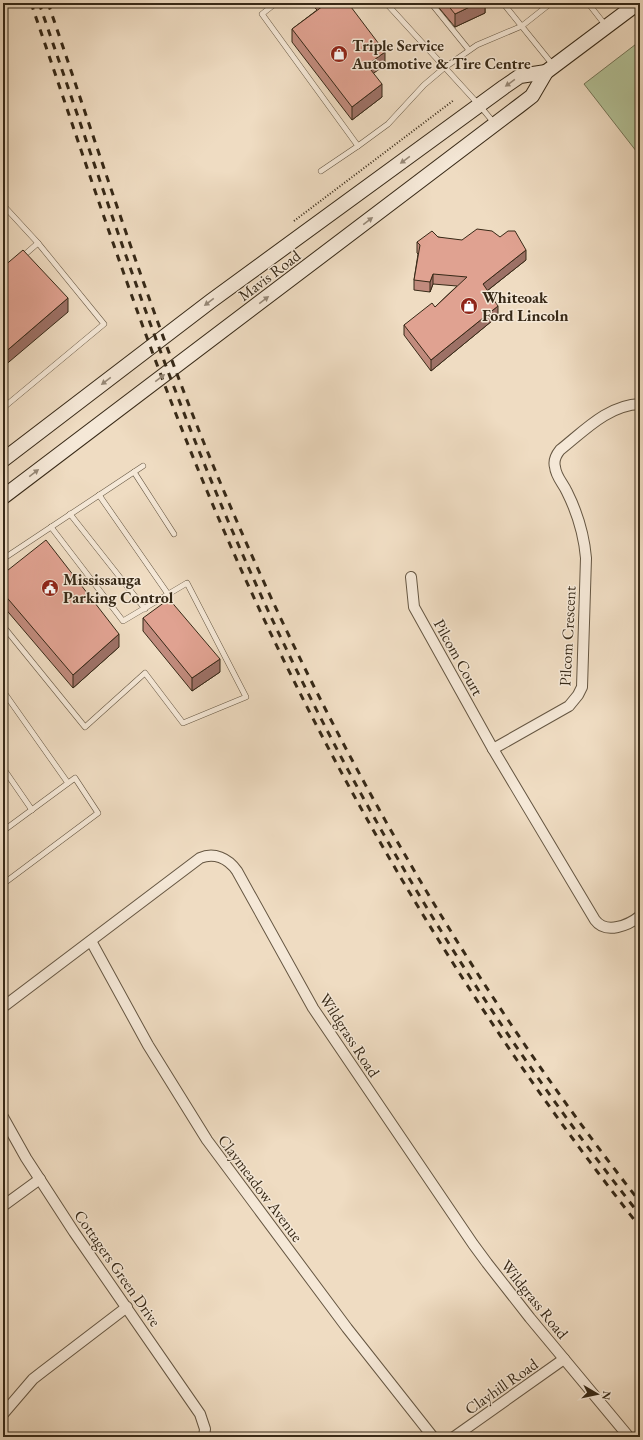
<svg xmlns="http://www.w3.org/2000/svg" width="643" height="1440" font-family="'EB Garamond',serif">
<rect width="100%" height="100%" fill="#efdcc2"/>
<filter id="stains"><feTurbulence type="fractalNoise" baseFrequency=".005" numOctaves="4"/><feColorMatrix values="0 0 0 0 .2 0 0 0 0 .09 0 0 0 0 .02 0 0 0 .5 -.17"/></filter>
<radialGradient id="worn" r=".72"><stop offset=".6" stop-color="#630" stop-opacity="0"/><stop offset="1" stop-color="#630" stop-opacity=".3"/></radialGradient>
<polygon fill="#b3c298" stroke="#757658" points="640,41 640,156 584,84"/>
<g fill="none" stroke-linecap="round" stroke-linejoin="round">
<g stroke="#655642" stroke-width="6">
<g id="lane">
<polyline points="276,3 262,14 358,146 388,124 424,85 444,68 477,45 522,26 551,3"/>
<polyline points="386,3 480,106 495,124"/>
<polyline points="431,3 469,50"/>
<polyline points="503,3 553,65"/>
<polyline points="588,3 606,26"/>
<polyline points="321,171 358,146"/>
<polyline points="3,205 38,243"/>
<polyline points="3,408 104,324 38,243 22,257"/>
<polyline points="134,472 174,534"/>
<polyline points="99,495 168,594"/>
<polyline points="70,514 145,609"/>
<polyline points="3,559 143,466"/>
<polyline points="3,626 85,727 145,673 183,723 246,697 187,583 123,621 51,527"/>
<polyline points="3,691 68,783"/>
<polyline points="3,768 32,810"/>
<polyline points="3,831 75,778 98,813 3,884"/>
</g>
</g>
<g stroke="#655642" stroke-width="12">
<g id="street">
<path d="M411,577L414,607L493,749L595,920C606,935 629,925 640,916"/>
<path d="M493,749L569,706L578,695L582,687L586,558C584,535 577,512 567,492C563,483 556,477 555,467C553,460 556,455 560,450C584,431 608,405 640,404"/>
<polyline points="91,941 148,1045 207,1140 347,1328 433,1437"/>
<path d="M3,1007L200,858C214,852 228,858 237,871L313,1008L473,1244L487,1263L530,1318L629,1437"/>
<polyline points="3,1117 26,1158 74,1232 200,1414 205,1429 204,1437"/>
<polyline points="3,1206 40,1179"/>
<polyline points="3,1414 33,1379 42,1372 127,1307"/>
<polyline points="454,1437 564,1359"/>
</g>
</g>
<g stroke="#372917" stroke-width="16">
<g id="secondary">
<polyline points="3,460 211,301 504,87 520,76 546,72"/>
<polyline points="3,497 519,106 532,96 546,72 638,3"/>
</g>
</g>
<polyline stroke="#372917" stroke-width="2" stroke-dasharray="1 2" stroke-linecap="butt" points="294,221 454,100"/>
<use href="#lane" stroke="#f5e8d7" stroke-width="5"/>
<use href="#street" stroke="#f5e8d7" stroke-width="10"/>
<use href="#secondary" stroke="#f5e8d7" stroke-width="14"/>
<g stroke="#372917" stroke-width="3" stroke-dasharray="7 7" stroke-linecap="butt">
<path d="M31,3C87,166 140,331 207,491C317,754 463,1003 640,1227"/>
<path d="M39,3C95,164 147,327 213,485C320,745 466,995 640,1215"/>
<path d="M48,3C107,175 162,350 235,517C340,761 476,993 640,1202"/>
</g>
</g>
<g fill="#c18b7d" stroke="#372917">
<polygon points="313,3 348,3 385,65 373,73 382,97 352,120 292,42 292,29 317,10 313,6"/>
<polygon points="435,3 485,3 485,13 455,27"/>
<polygon points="438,237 526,260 487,291 498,316 431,371 404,335 404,325 435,307 457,286 433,284 430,292 414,290 414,280 418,254 417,253 417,242"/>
<polygon points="3,574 119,647 73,688 3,606"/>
<polygon points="143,618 220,672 192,691 143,631"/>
</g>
<g fill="#9d7166" stroke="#372917">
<polygon points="478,3 485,3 485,13 455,27 455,14"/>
<polygon points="385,52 385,65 367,78 367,65"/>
<polygon points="382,84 382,97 352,120 352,107"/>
<polygon points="526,250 526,260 483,294 483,284"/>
<polygon points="433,274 433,284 430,292 430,282"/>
<polygon points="68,298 68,312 3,367 3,354"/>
<polygon points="498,306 498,316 431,371 431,360"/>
<polygon points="119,634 119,647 73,688 73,675"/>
<polygon points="220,659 220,672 192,691 192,678"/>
</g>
<g fill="#e0a291" stroke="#372917">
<polygon points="321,3 348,3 385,52 367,65 382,84 352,107 292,29 323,6"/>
<polygon points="446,3 478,3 455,14"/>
<polygon points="477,229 492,231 500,237 508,231 515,231 526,250 483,284 498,306 431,360 404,325 432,303 435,307 467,277 433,274 430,282 414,280 420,245 417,242 432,231 438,237 462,240"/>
<polygon points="23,250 68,298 3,354 3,267"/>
<polygon points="46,540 119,634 73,675 3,593 3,574"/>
<polygon points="169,599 220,659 192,678 143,618"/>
</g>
<defs><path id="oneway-solid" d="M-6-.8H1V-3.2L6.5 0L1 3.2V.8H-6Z"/></defs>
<g fill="#968877">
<use href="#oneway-solid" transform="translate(510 83) rotate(144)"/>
<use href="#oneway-solid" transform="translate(405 160) rotate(144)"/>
<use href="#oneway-solid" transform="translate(368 221) rotate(-37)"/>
<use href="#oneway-solid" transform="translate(264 300) rotate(-37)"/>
<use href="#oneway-solid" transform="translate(209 302) rotate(143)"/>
<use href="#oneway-solid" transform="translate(160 378) rotate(-37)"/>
<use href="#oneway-solid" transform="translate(106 381) rotate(143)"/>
<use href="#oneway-solid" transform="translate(34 473) rotate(-37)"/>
</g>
<defs>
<g id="shop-disc" transform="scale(0.9)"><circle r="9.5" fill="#8f2418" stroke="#f5e8d7"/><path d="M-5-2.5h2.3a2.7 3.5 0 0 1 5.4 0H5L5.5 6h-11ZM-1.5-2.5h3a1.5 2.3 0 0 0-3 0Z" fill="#fff"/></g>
<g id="civic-disc" transform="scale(0.9)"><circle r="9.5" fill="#8f2418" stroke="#f5e8d7"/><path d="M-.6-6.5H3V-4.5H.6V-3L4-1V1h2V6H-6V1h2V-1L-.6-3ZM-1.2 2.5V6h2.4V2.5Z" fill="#fff"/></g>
</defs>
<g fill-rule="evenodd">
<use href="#shop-disc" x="339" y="54"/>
<use href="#shop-disc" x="469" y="306"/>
<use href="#civic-disc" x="50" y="588"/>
</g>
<g text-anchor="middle" stroke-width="3" stroke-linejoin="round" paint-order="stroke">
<g font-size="16" font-weight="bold" fill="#372917" stroke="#f5e8d7" text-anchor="start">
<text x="352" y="51">Triple Service<tspan x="352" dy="18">Automotive &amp; Tire Centre</tspan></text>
<text x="482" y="303">Whiteoak<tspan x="482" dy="18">Ford Lincoln</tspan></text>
<text x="63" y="585">Mississauga<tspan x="63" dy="18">Parking Control</tspan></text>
</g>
<g font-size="16" fill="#372917" stroke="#f5e8d7">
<text transform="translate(269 275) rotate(-37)" y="6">Mavis Road</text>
<text transform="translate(567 636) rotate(-87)" y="6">Pilcom Crescent</text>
<text transform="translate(459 657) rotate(61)" y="6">Pilcom Court</text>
<text transform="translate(350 1035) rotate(57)" y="6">Wildgrass Road</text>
<text transform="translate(261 1188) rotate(53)" y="6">Claymeadow Avenue</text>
<text transform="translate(118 1268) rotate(55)" y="6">Cottagers Green Drive</text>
<text transform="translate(535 1299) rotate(51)" y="6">Wildgrass Road</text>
<text transform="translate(501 1386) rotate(-35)" y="6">Clayhill Road</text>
</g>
</g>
<rect width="643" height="1440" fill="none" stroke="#efdcc2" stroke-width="16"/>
<rect x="4" y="4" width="635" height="1432" fill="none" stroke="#372917" stroke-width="2"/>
<rect x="8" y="8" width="627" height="1424" fill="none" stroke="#372917"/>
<g transform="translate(597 1394) rotate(99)" stroke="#f5e8d7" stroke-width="3" paint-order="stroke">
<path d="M0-3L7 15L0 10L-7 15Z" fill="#372917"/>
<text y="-6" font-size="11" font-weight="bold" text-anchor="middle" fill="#372917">N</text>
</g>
<rect width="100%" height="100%" filter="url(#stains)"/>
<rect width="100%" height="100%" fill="url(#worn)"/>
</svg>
